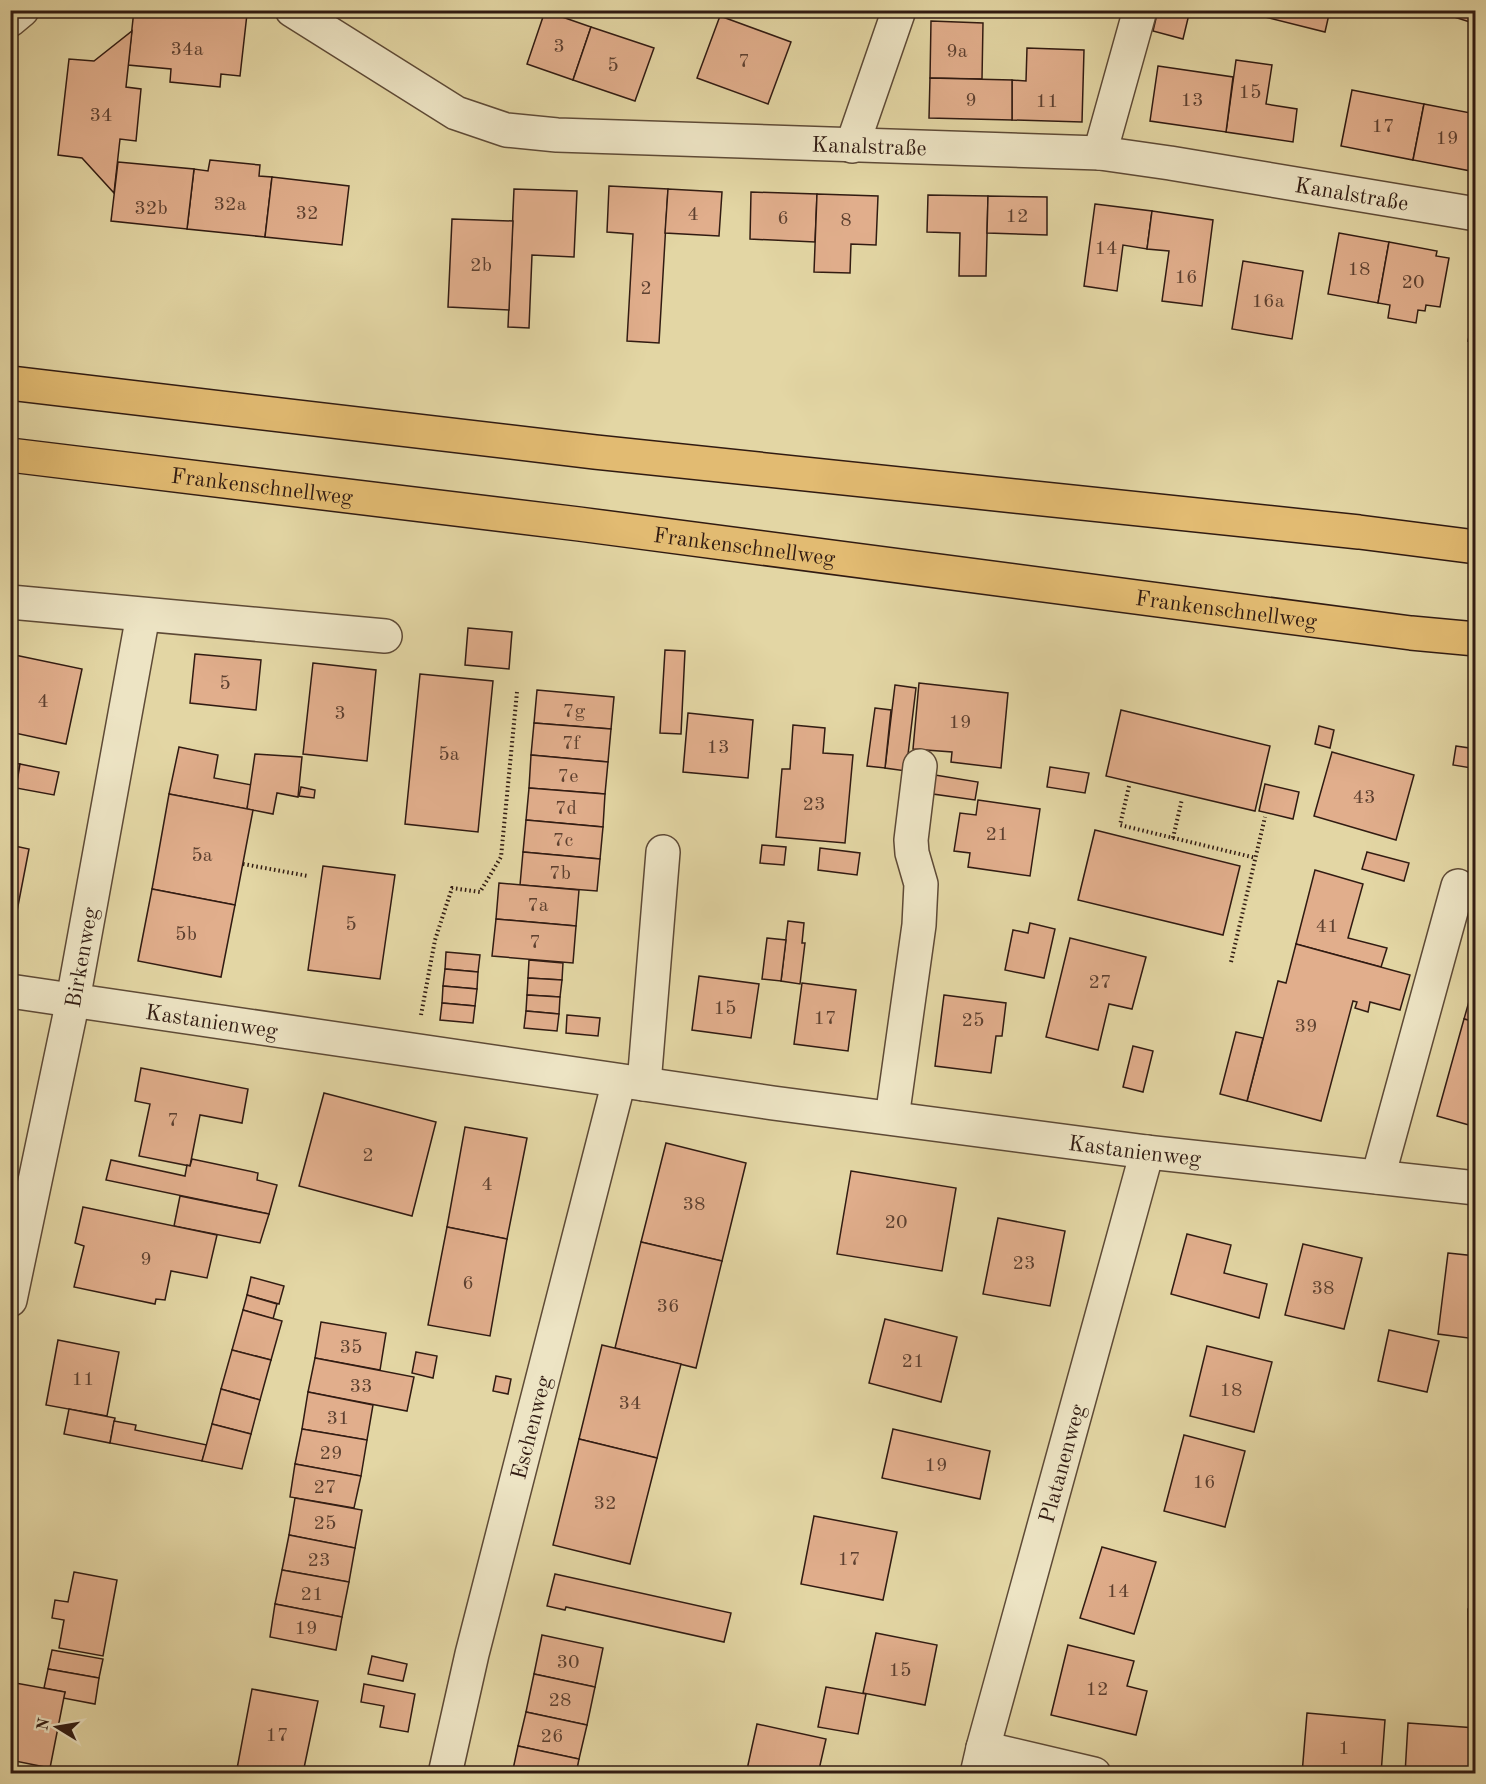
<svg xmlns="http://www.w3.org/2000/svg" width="1486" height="1784" font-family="'Old Standard TT',serif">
<rect width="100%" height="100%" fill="#e3d6a4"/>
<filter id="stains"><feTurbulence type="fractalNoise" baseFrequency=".00333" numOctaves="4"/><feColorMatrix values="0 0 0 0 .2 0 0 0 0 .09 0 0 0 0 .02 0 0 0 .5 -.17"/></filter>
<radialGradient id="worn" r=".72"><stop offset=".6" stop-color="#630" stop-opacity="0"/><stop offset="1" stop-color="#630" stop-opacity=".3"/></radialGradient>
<g fill="#e1ae8c" stroke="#311b12" stroke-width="1.5">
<polygon points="134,10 210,10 247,14 240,76 221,74 220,87 170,82 171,69 128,65"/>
<polygon points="1158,10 1190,10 1183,39 1153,31"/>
<polygon points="1249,10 1330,10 1325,32 1249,13"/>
<polygon points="1453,10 1476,10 1476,24 1451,16"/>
<polygon points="545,11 591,27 573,80 527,64"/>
<polygon points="720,16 791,42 768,104 697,78"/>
<polygon points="931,21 983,23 982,79 930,78"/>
<polygon points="591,27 654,48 635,101 573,80"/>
<polygon points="132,31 126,87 141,89 136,141 120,139 114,193 82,158 58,155 69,59 94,61"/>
<polygon points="1027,48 1084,50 1082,122 1012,120 1012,80 1026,81"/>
<polygon points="1236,60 1272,65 1266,104 1297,109 1293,142 1226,132"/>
<polygon points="1158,66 1233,77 1226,132 1150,121"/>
<polygon points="930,78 1012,80 1012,120 929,118"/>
<polygon points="1352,90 1424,104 1413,160 1341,146"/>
<polygon points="1424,104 1476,114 1476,172 1413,160"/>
<polygon points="210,160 260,165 259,176 272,177 265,237 187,229 194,169 208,171"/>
<polygon points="118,162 194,169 187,229 111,221"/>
<polygon points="272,177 349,186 342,245 265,237"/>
<polygon points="609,186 668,189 659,343 627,341 633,234 607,232"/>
<polygon points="514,189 577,191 574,257 532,255 529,328 508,327"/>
<polygon points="668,189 722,192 719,236 665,233"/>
<polygon points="751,192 817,194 815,242 750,239"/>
<polygon points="817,194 878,196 876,245 851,244 850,273 814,272"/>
<polygon points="928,195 988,196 986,276 959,276 960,233 927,232"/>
<polygon points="988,196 1047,197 1047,235 987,233"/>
<polygon points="1095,204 1152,211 1147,249 1123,245 1117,291 1084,286"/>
<polygon points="1152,211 1213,220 1202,306 1162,301 1169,251 1147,249"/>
<polygon points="452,219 513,221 509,310 448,307"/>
<polygon points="1339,233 1389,242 1378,303 1328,294"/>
<polygon points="1389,242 1437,251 1436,256 1449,258 1440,307 1426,305 1425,311 1418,310 1416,323 1388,318 1390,305 1378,303"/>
<polygon points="1243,261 1303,271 1292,339 1232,329"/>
<polygon points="1476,302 1476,342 1468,341"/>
<polygon points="468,628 512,632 509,669 465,665"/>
<polygon points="665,650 685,651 681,734 660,733"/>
<polygon points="10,654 82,669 66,744 10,732"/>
<polygon points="195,654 261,660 256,710 190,703"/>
<polygon points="313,663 376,670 367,761 303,754"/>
<polygon points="420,674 493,681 478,832 405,824"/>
<polygon points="919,683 1008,693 1001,768 951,762 952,752 913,749"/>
<polygon points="895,685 916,688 906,771 885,768"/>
<polygon points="537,690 614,697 611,729 534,723"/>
<polygon points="875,708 891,710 885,768 867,766"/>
<polygon points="1121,710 1270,746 1255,811 1106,776"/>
<polygon points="688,713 753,720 748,778 683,772"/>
<polygon points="534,723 611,729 608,762 531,755"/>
<polygon points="793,725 825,728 823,753 853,755 845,843 776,837 782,769 790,769"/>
<polygon points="1319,726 1334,730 1330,748 1315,744"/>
<polygon points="1456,746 1476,749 1476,786 1469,785 1472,768 1453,765"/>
<polygon points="179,747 218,755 214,778 252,785 247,809 169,794"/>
<polygon points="1332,752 1414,775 1396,840 1314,816"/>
<polygon points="255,754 302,757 298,797 277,793 273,814 247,809"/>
<polygon points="531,755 608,762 605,794 529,788"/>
<polygon points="10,762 20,764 16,788 10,787"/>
<polygon points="20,764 59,772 54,795 16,788"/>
<polygon points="1050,767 1089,773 1085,793 1047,787"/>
<polygon points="935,775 978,782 975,800 933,794"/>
<polygon points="1265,784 1299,792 1293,819 1259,811"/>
<polygon points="301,787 315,790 314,798 299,796"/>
<polygon points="529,788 605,794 603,827 526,820"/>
<polygon points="169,794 253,810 235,905 152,889"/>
<polygon points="978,800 1040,809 1030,876 968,867 970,853 954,851 960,813 976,815"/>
<polygon points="526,820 603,827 600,859 523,852"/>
<polygon points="1095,830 1240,866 1223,935 1078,900"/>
<polygon points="10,845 29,849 17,911 10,909"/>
<polygon points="762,845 786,847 784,865 760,863"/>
<polygon points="820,848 860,853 857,875 818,870"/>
<polygon points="523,852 600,859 597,891 520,885"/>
<polygon points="1367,852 1409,863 1404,881 1362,869"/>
<polygon points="323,866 395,875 380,979 308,970"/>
<polygon points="1315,870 1363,884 1348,938 1387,948 1381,967 1296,944"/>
<polygon points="499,883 579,890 576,926 496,919"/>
<polygon points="152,889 235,905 221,977 138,961"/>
<polygon points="496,919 576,926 573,963 492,956"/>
<polygon points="788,921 804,923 802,943 805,943 800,984 781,981"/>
<polygon points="1030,923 1055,929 1044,978 1005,970 1013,930 1028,933"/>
<polygon points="767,938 786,940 781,981 762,979"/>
<polygon points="1070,938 1146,957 1132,1009 1109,1004 1098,1050 1046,1037"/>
<polygon points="1296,944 1410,975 1400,1010 1370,1002 1368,1012 1355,1008 1357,1002 1353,1001 1321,1121 1247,1101 1278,981 1286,983"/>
<polygon points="446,952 480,955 478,972 445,969"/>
<polygon points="529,960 563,963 562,980 528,978"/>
<polygon points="445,969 478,972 477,989 443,986"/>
<polygon points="699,976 759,984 751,1038 692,1030"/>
<polygon points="1476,977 1476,1022 1464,1019"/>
<polygon points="528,978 562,980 560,997 527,995"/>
<polygon points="802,983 856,990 848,1051 794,1044"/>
<polygon points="443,986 477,989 475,1006 442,1003"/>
<polygon points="527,995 560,997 559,1014 526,1011"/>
<polygon points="944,995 1006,1003 1002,1036 996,1036 991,1073 935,1066"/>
<polygon points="442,1003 475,1006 473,1023 440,1020"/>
<polygon points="526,1011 559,1014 557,1031 524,1028"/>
<polygon points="567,1015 600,1018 598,1036 566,1033"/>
<polygon points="1464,1019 1476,1022 1476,1127 1437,1116"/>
<polygon points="1236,1032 1263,1038 1247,1101 1220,1094"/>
<polygon points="1133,1046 1153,1051 1143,1092 1123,1087"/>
<polygon points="141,1068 248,1089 242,1123 200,1115 190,1166 139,1156 150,1104 135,1101"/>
<polygon points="324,1093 436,1122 412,1216 299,1186"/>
<polygon points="465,1127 527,1138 507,1239 447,1227"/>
<polygon points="666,1143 746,1163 722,1261 641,1242"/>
<polygon points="192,1159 258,1173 257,1180 277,1185 269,1214 106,1180 111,1160 185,1176 187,1165 190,1166"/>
<polygon points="851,1171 956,1188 942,1271 837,1254"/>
<polygon points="180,1196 269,1214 260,1243 174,1226"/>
<polygon points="83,1207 217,1235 207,1278 171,1271 165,1300 156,1299 155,1304 74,1287 84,1246 75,1243"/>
<polygon points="998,1218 1065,1231 1050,1306 983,1294"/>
<polygon points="447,1227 507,1239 490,1336 428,1325"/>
<polygon points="1187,1234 1231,1245 1224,1273 1267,1284 1259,1318 1171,1294"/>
<polygon points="641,1242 722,1261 696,1368 615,1348"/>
<polygon points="1303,1244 1362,1258 1344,1329 1285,1315"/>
<polygon points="1448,1253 1476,1256 1476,1339 1438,1334"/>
<polygon points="251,1277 284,1286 279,1304 247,1295"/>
<polygon points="247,1295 277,1304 273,1319 243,1310"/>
<polygon points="243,1310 282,1321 271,1360 232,1350"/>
<polygon points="885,1319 957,1337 941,1402 869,1383"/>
<polygon points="321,1322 386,1333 380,1370 315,1358"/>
<polygon points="1389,1330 1439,1341 1427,1392 1378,1381"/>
<polygon points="58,1340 119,1352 107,1416 46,1405"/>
<polygon points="602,1345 681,1364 657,1458 579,1439"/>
<polygon points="1207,1346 1272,1362 1254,1432 1190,1416"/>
<polygon points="232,1350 271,1360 260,1400 221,1389"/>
<polygon points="416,1352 437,1356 433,1378 412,1373"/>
<polygon points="315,1358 414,1377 407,1411 308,1392"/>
<polygon points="496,1376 511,1379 508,1394 493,1391"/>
<polygon points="221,1389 260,1400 251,1434 212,1424"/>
<polygon points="308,1392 373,1405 367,1440 302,1429"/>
<polygon points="69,1409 115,1418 110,1443 64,1434"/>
<polygon points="114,1421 136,1425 135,1430 207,1445 202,1461 110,1443"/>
<polygon points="212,1424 251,1434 242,1469 202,1461"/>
<polygon points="302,1429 367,1440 361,1476 295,1464"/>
<polygon points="893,1429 990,1451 980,1499 882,1478"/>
<polygon points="1184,1435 1245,1451 1225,1527 1164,1511"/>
<polygon points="579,1439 657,1458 630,1564 553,1545"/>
<polygon points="295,1464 361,1476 354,1508 290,1497"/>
<polygon points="295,1498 362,1510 355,1548 289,1535"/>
<polygon points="814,1516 897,1532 883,1600 801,1584"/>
<polygon points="289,1535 355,1548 349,1582 282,1570"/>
<polygon points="1102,1547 1156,1562 1134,1634 1080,1618"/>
<polygon points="282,1570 349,1582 342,1617 275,1604"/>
<polygon points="74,1572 117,1580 103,1656 59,1648 64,1620 52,1618 55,1600 68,1602"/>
<polygon points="555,1574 731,1613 724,1642 566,1607 565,1610 547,1606"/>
<polygon points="275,1604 342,1617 336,1650 270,1637"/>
<polygon points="1468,1609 1476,1609 1476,1689 1469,1689"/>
<polygon points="876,1633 937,1645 925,1705 863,1693"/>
<polygon points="542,1635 603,1648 595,1687 534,1674"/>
<polygon points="1068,1645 1134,1661 1127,1686 1147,1691 1136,1735 1051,1715"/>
<polygon points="52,1650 103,1659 99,1678 48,1669"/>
<polygon points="372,1656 407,1664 403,1681 368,1674"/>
<polygon points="48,1669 99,1678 95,1704 63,1698 65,1692 44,1688"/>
<polygon points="534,1674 595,1687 587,1725 526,1712"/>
<polygon points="10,1682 65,1692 50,1768 10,1760"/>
<polygon points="364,1684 415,1694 408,1732 380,1727 384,1706 361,1702"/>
<polygon points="826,1687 866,1694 858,1734 818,1727"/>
<polygon points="252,1689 318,1701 304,1768 299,1767 298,1774 236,1774"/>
<polygon points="526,1712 587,1725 579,1759 518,1746"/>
<polygon points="1307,1713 1385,1720 1381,1774 1302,1774"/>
<polygon points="1408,1723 1476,1728 1476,1774 1405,1774"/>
<polygon points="757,1724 826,1739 818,1774 746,1774"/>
<polygon points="518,1746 579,1759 576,1774 512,1774"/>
</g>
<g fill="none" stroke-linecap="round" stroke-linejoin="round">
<g stroke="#5e4a36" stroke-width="36">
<g id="minor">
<path id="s1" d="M292,10L456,113L506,130L557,135L1100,153L1170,163L1476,214"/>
<polyline points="10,20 22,10"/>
<polyline points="852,146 899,10"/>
<polyline points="1100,153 1140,10"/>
<polyline points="10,602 385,636"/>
<path id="s2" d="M10,991L773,1103L1147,1152L1476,1188"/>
<polyline points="644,1084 663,852"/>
<polyline points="892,1118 919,925 921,884 912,853 911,840 920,766"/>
<polyline points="1378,1177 1458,886"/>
<path id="s3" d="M10,1300L73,1000L143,615"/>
<polyline points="983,1748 1094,1774"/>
<path id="s4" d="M445,1774L472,1654L619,1081"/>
<path id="s5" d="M977,1774L983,1748L1147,1152"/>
</g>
</g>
<g stroke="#311b12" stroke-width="36">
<g id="highway">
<polyline points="10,383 595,452 1359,532 1476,547"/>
<path id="s6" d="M10,455L579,524L1411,633L1476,639"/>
</g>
</g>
<g stroke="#311b12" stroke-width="4" stroke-dasharray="1.5 3" stroke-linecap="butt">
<polyline points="1129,786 1120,825 1256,858"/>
<polyline points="1173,838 1182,799"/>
<polyline points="243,864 308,876"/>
<polyline points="1231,962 1265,817"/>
<polyline points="421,1015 435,940 452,888 480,892 501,857 517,692"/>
</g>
<use href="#minor" stroke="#ede4c4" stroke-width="33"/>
<use href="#highway" stroke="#e2bb72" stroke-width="33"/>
</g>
<g text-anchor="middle" stroke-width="5" stroke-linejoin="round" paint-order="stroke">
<g font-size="20" fill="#5d4030">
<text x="559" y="52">3</text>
<text x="187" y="55">34a</text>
<text x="957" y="57">9a</text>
<text x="744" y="67">7</text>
<text x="613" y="71">5</text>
<text x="1250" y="98">15</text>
<text x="971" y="106">9</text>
<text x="1192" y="106">13</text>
<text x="1047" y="107">11</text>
<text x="101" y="121">34</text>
<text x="1383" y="132">17</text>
<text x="1447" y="144">19</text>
<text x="230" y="210">32a</text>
<text x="151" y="214">32b</text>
<text x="307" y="219">32</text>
<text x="693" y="220">4</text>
<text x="1017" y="222">12</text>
<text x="783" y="224">6</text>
<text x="846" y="226">8</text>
<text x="1106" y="254">14</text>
<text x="481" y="271">2b</text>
<text x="1359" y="275">18</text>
<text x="1186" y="283">16</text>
<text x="1413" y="288">20</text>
<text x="646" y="294">2</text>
<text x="1268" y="307">16a</text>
<text x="225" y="689">5</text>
<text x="43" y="707">4</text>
<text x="574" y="717">7g</text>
<text x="340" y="719">3</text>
<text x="960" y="728">19</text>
<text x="571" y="749">7f</text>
<text x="718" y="753">13</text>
<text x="449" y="760">5a</text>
<text x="568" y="782">7e</text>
<text x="1364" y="803">43</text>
<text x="814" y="810">23</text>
<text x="566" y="814">7d</text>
<text x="997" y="840">21</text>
<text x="563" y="846">7c</text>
<text x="202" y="861">5a</text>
<text x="560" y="879">7b</text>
<text x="538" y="911">7a</text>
<text x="351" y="930">5</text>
<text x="1327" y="932">41</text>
<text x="186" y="940">5b</text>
<text x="535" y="948">7</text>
<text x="1100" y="988">27</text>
<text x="725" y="1014">15</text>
<text x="825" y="1024">17</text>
<text x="973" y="1026">25</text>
<text x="1306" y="1032">39</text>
<text x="173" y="1126">7</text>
<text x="368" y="1161">2</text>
<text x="487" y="1190">4</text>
<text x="694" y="1210">38</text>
<text x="896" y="1228">20</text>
<text x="146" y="1265">9</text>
<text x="1024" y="1269">23</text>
<text x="468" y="1289">6</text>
<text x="1323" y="1294">38</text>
<text x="668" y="1312">36</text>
<text x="351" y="1353">35</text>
<text x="913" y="1367">21</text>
<text x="83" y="1385">11</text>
<text x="361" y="1392">33</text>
<text x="1231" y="1396">18</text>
<text x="630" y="1409">34</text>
<text x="338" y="1424">31</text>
<text x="331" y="1459">29</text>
<text x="936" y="1471">19</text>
<text x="1204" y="1488">16</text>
<text x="325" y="1493">27</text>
<text x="605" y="1509">32</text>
<text x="325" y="1529">25</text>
<text x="849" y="1565">17</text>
<text x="319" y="1566">23</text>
<text x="1118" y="1597">14</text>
<text x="312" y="1600">21</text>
<text x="306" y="1634">19</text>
<text x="568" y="1668">30</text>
<text x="900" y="1676">15</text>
<text x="1097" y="1695">12</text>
<text x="560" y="1706">28</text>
<text x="277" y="1741">17</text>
<text x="552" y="1742">26</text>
<text x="1344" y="1754">1</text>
</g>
<g font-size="22" fill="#311b12" stroke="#ede4c4">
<text dy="8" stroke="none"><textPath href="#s1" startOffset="610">Kanalstraße</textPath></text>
<text dy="8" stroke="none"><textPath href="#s1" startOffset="1096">Kanalstraße</textPath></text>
<text dy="8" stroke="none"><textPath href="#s6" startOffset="254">Frankenschnellweg</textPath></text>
<text dy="8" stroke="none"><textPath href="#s6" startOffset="740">Frankenschnellweg</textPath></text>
<text dy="8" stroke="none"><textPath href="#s6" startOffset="1226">Frankenschnellweg</textPath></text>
<text dy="8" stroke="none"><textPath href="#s3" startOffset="350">Birkenweg</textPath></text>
<text dy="8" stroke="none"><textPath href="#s2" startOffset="204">Kastanienweg</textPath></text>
<text dy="8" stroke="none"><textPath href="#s2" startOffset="1136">Kastanienweg</textPath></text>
<text dy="8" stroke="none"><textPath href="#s4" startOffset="357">Eschenweg</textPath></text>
<text dy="8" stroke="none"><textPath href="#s5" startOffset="322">Platanenweg</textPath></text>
</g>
</g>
<rect width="1486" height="1784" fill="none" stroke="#e3d6a4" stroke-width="36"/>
<rect x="12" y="12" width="1462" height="1760" fill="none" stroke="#311b12" stroke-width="3"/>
<rect x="18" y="18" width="1450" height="1748" fill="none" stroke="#311b12" stroke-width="1.5"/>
<g transform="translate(57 1727) rotate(281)" stroke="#ede4c4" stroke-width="4.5" paint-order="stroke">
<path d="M0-4.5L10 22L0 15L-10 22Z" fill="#311b12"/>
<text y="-9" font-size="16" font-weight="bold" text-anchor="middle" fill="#311b12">N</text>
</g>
<rect width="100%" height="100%" filter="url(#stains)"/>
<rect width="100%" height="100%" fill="url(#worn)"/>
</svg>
